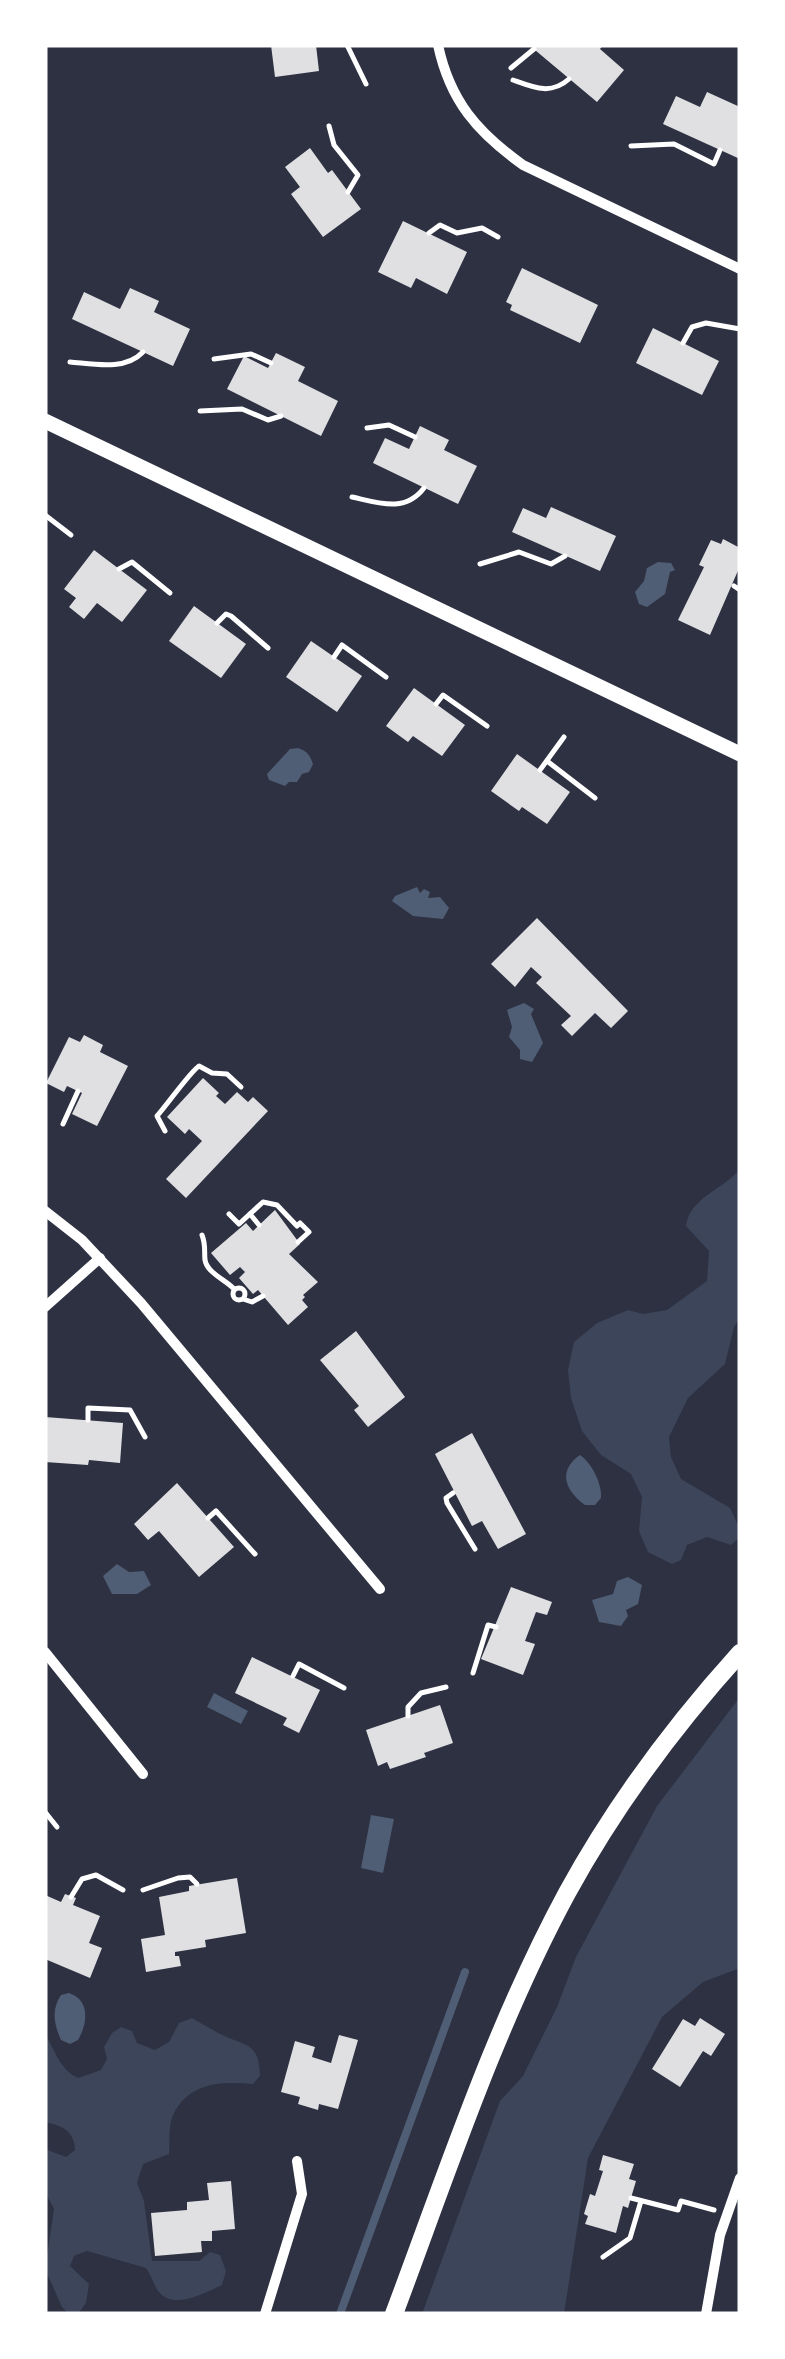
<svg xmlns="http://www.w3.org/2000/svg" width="785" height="2359" font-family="'DM Sans',sans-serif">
<rect width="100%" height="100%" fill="#2d3142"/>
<g fill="#3c4559">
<path d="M740,1169V1317L734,1327L725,1364L688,1398L669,1437L671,1457L681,1479L730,1508L740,1529V1537L731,1545L707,1537L687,1545L681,1560L672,1564L648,1552L639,1531L642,1497L631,1474L601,1455L582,1431L571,1398L568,1370L574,1342L597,1323L628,1310L643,1314L667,1310L707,1281L709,1251L686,1226C690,1197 723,1190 740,1169Z"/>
<polygon points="740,1697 740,1968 703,1982 662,2017 588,2158 564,2314 422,2314 500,2101 523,2076 557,2007 576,1957 657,1806"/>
<path d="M192,2018C201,2023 211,2029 220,2034C247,2047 259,2042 260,2076L253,2084C222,2081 190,2082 174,2113C168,2123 170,2142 169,2154L143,2164L137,2183L144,2201L152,2261H199L210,2252L220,2255L226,2271L222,2285C205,2293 173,2311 158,2291C154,2285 151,2275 146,2268L87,2251L74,2256L70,2266L89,2284L86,2303L78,2314H69L62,2307L45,2269L54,2209L45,2192V2149L66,2157L75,2150C74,2130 62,2126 45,2122V2034C55,2050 60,2070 78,2078L101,2070L107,2059L104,2047L112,2033L121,2027L132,2031L137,2043L155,2050L169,2042L179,2023Z"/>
</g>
<g fill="#4f5d75">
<polygon points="658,562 671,563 675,570 670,572 665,594 647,607 639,604 635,592 644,581 647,568"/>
<path d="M298,748C307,751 310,755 313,764L309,772L302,774L297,782H289L285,786L269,780L267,774L290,749Z"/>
<polygon points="417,887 420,893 424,889 430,892 428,898 440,897 449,908 443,919 413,916 392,901 395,896"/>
<polygon points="524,1003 534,1009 531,1014 543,1043 532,1062 520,1059 520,1050 509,1037 512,1027 507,1010"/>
<path d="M580,1455C592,1463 602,1484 601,1498L595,1505H585C564,1490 558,1470 580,1455Z"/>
<polygon points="117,1564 129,1572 144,1571 151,1585 137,1594 112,1594 103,1576"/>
<polygon points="628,1577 642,1585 638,1604 626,1610 628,1616 621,1626 599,1622 592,1600 613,1594 617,1581"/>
<polygon points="214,1693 248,1711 241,1724 207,1707"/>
<polygon points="371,1815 394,1819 383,1873 361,1868"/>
<path d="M69,1993C90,2000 88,2023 78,2040L70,2044L61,2040C54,2024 51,2010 61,1995Z"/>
</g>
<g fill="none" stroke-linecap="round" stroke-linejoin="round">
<polyline stroke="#4f5d75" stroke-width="8" points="340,2314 465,1972"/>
</g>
<g fill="#e0e0e3">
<polygon points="271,45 316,45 319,71 275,77"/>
<polygon points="529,45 603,45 600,49 624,70 597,102"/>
<polygon points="707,92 740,107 740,159 663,124 676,96 700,107"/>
<polygon points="310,148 328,173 332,170 361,209 323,237 291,194 300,187 285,167"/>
<polygon points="403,221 467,252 447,294 416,278 411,288 378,272"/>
<polygon points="522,268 598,305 580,343 510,310 512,305 506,302"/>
<polygon points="130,288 159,301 154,312 190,329 173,366 72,319 84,292 120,309"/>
<polygon points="653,328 719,361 702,395 636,363"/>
<polygon points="276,353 305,367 298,381 338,401 321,436 227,389 244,356 268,368"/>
<polygon points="420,426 449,440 444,450 477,466 458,504 373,463 385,438 409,449"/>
<polygon points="551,507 616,536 600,571 512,532 523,508 546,518"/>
<polygon points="723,539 740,548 740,566 710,635 678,620 704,567 699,565 711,540 721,544"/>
<polygon points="94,550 147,590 122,622 97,603 84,619 69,607 76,598 64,589"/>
<polygon points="194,606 246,644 221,678 169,641"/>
<polygon points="311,641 362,676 337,712 286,677"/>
<polygon points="414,688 465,725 442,756 413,736 408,742 386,726"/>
<polygon points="517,754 570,792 547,824 522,807 519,811 491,791"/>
<polygon points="537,918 628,1011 611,1028 595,1013 572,1036 561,1025 571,1016 536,983 542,977 531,967 515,987 491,964"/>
<polygon points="84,1035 103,1045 100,1052 128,1066 97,1126 72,1114 82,1093 67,1086 64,1092 46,1083 69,1037 80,1042"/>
<polygon points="203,1078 219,1093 216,1096 225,1104 237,1092 248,1102 253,1097 268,1111 186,1198 166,1179 202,1141 189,1129 185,1134 167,1117"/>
<polygon points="275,1210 300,1244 289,1254 318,1282 303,1295 305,1297 302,1300 308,1307 288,1325 258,1290 253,1294 239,1278 245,1272 240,1267 230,1275 211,1253 246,1223 253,1231"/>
<polygon points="356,1331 405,1397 368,1427 354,1410 359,1406 320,1360"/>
<polygon points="45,1417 123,1423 120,1463 89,1460 88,1465 45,1462"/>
<polygon points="472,1433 526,1534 498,1549 482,1521 472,1526 435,1454"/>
<polygon points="177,1483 234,1547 199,1577 159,1531 148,1540 134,1524"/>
<polygon points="511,1587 552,1602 547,1615 536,1612 525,1641 535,1644 523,1675 481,1659"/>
<polygon points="252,1657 320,1690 299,1733 283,1725 287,1718 235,1693"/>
<polygon points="440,1705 453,1743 424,1753 426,1757 390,1769 387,1762 378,1766 366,1730"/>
<polygon points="237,1878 246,1933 205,1940 206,1947 175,1952 175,1956 179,1956 181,1966 146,1972 141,1939 165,1935 159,1897 189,1891 189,1886"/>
<polygon points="65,1894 76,1898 73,1905 100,1916 89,1943 102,1948 90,1978 45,1959 45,1895 61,1902"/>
<polygon points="700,2018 725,2034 711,2056 703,2051 680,2087 652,2069 683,2019 695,2026"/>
<polygon points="339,2035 358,2040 338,2109 319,2104 318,2110 298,2104 300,2097 281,2092 295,2041 315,2047 312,2057 331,2063"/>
<polygon points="603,2155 634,2164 629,2179 636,2181 628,2208 623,2206 616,2233 585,2224 588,2216 584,2214 590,2194 595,2196 603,2171 599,2170"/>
<polygon points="231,2181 235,2229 212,2231 212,2241 201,2241 202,2252 155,2256 151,2213 187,2210 187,2202 209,2200 207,2183"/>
</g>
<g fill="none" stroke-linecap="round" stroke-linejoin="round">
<g stroke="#fff" stroke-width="5">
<polyline points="347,45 366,84"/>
<polyline points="511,68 534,49"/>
<path d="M513,80C535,88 551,95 569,79"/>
<polyline points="329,126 334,145 358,175 348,192"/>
<polyline points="631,146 674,144 714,164 720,150"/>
<polyline points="429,233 440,225 457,233 482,228 498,237"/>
<polyline points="683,343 692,327 706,323 740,329"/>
<polyline points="214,359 251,354 271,363"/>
<path d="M70,362C94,364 125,371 143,352"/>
<polyline points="200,411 242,409 268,420 281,416"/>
<polyline points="367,428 389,425 415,437"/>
<path d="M352,497C379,503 405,513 424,488"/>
<polyline points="45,515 71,535"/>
<polyline points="480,564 519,552 551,564 565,556"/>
<polyline points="119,569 132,562 170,593"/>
<polyline points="734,586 740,590"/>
<polyline points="217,623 226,614 231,616 268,648"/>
<polyline points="334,657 342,645 386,677"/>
<polyline points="436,704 443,695 487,726"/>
<polyline points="547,761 595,798"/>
<polyline points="540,770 564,737"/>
<polyline points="63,1124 78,1091"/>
<path d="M165,1131L157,1116C167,1105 190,1072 199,1066L212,1073L227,1074L241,1087"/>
<polyline points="229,1214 239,1224 263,1202 277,1205 297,1226 300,1223 309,1232 298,1242"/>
<polyline points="250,1214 259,1225"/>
<path d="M202,1235C206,1245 204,1251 205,1260C207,1273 226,1280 234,1289"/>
<circle cx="239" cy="1294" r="6"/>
<polyline points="243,1299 252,1302 263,1296"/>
<polyline points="88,1420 88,1408 130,1410 145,1437"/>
<polyline points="453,1493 446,1498 447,1503 475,1549"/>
<polyline points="208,1518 216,1511 255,1554"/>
<polyline points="473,1673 488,1625 496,1627"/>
<polyline points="293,1676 299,1664 344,1688"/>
<polyline points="408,1716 408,1707 421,1693 446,1687"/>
<polyline points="45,1812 57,1827"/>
<polyline points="143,1890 178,1878 190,1877 197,1884"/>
<polyline points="71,1897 82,1879 96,1875 123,1890"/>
<polyline points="631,2198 678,2210 681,2201 714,2210"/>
<polyline points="603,2257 630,2238 641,2201"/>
</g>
<g stroke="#fff" stroke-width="10">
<path d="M438,45C450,101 477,132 523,165L740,269"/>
<polyline points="45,1211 82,1240 141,1303 380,1589"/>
<polyline points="45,1307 100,1258"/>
<polyline points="45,1652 143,1774"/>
<polyline points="265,2314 302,2194 297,2161"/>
<polyline points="706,2314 720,2235 740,2178"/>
</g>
<polyline stroke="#fff" stroke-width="15" points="45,421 740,754"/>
<path stroke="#fff" stroke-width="18" d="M394,2314C447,2173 495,2026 567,1893C614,1807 674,1726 740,1653"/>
</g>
<rect width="785" height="2359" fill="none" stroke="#ffffff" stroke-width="95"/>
</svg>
